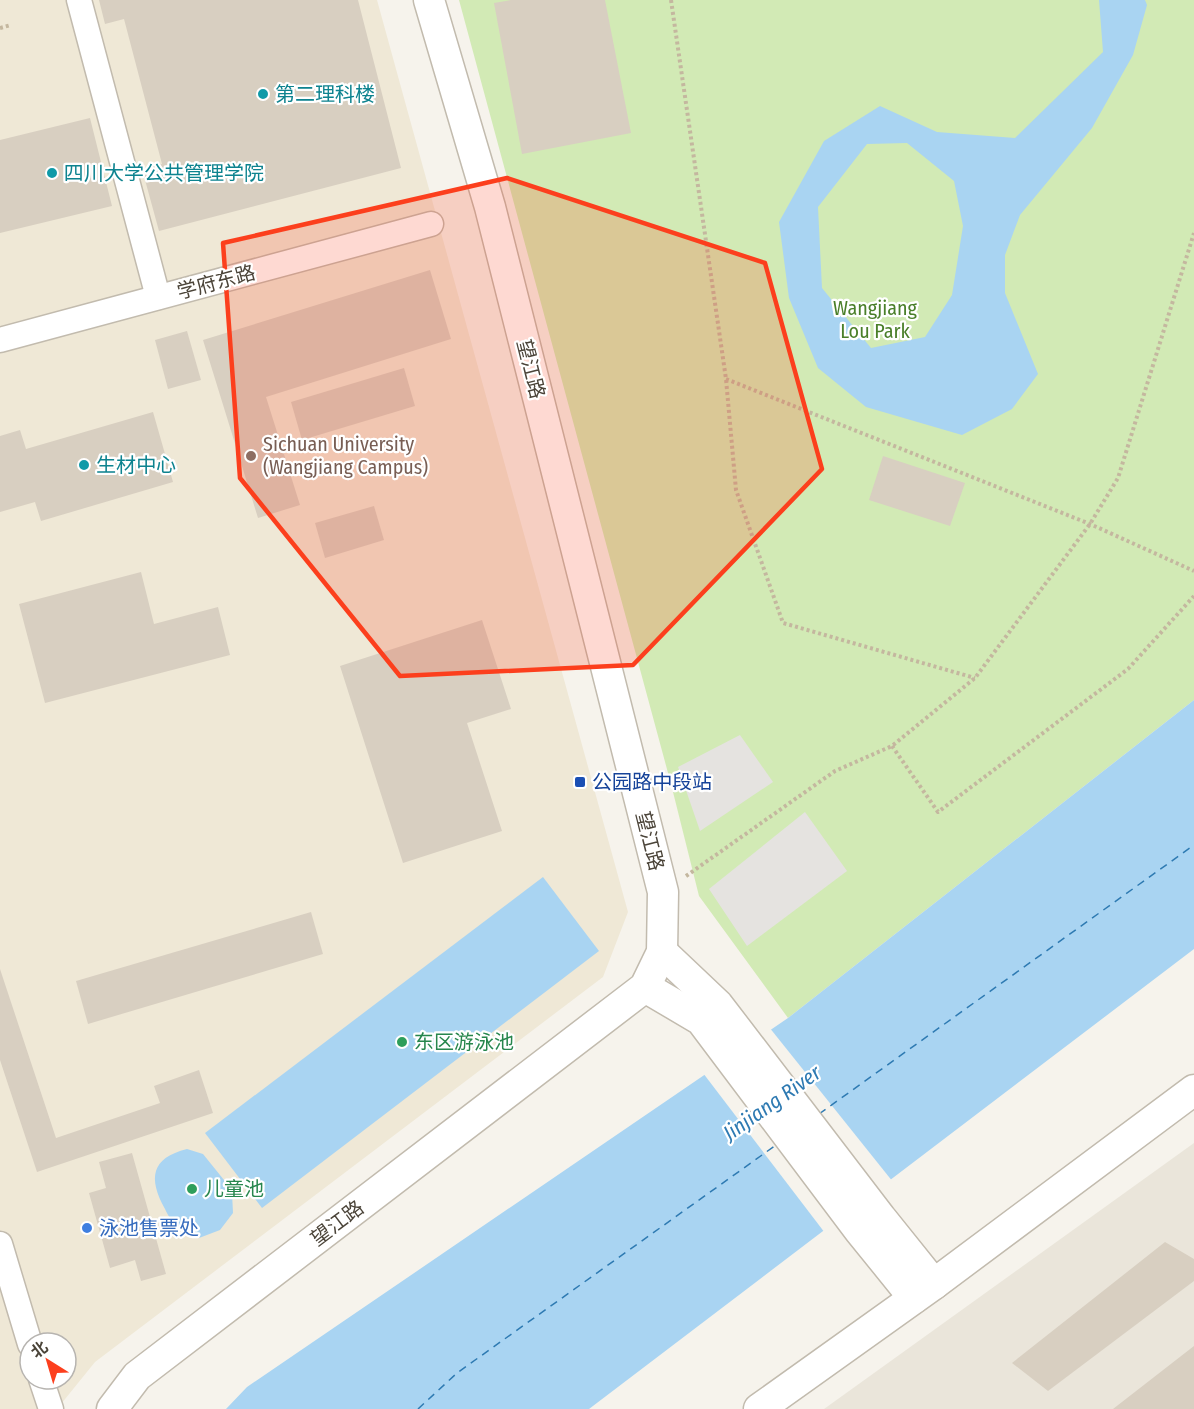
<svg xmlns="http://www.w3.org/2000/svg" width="1194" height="1409" font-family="'Fira Sans Condensed','Noto Sans SC',sans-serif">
<rect width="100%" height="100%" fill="#f6f3ec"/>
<polygon fill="#eae5da" points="1194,1143 1194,1409 824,1409"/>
<path fill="#efe8d6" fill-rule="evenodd" d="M0,0H377L628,912L603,977L95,1362L57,1409H0ZM30,1343H66V1379H30Z"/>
<polygon fill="#d2eab5" points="459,0 1194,0 1194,700 788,1018 699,896 671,784"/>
<g fill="#e5e3e0">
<polygon points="740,735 773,782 700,831 678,767"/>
<polygon points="805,812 847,871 747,946 709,889"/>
</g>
<g fill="#a9d4f2" fill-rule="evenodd">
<path d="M1099,0H1145L1147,5L1133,55L1092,128L1020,215L1005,255V293L1038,374L1012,409L962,435L866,407L818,368L789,298L779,222L824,141L880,106L937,132L1015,138L1103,52ZM907,143L954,181L963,226L952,295L925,337L871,348L822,288L818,207L867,144Z"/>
<polygon points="1194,700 1194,949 589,1409 226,1409 247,1387 788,1018"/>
<polygon points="543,877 599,951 262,1208 205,1133"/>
<path d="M187,1149L203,1154L224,1180L232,1193L233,1213L220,1230L199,1238C194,1236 186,1234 182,1231C175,1227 168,1216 165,1209C148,1178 151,1158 187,1149Z"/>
</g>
<polygon fill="#f6f3ec" points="769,1027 893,1182 825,1233 703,1073"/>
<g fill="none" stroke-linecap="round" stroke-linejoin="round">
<g stroke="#2e7ab2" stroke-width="1.5" stroke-dasharray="8 6" stroke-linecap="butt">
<polyline points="819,1114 1194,845"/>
<polyline points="418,1409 457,1373 776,1145"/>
</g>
</g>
<g fill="#d8cfc1">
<polygon points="99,0 358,0 401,168 159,231 142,169 162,164 124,19 105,24"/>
<polygon points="511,0 605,0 631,133 522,154 494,3"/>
<polygon points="90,118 112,206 0,233 0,140"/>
<polygon points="430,270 451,339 266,397 300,505 258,518 203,340"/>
<polygon points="187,331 201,380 168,389 155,340"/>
<polygon points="404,368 415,406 302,440 291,402"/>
<polygon points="153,412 173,482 41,521 35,502 0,512 0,436 20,430 26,449"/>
<polygon points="883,456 965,483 950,526 869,500"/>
<polygon points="374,506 384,540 325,558 315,523"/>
<polygon points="141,572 154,624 218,607 230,655 45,703 19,604"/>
<polygon points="482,620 511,709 467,723 502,831 403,863 340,666"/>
<polygon points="311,912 323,954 88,1024 76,981"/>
<polygon points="0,969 56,1138 160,1103 154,1086 199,1070 213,1113 37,1172 0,1060"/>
<polygon points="132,1153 166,1274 141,1281 135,1260 110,1268 89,1193 106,1188 99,1162"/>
<polygon points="1165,1242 1194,1259 1194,1281 1048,1391 1012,1363"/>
<polygon points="1194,1346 1194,1409 1113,1409"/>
</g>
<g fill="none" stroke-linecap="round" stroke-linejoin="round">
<g stroke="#c2bbae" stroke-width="27">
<g id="minor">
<polyline points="79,0 158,297"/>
<polyline points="0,340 431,224"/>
<polyline points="0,1244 30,1344"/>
<polyline points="41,1379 51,1409"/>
</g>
</g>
<g stroke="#c2bbae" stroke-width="33">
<g id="tertiary">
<polyline points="662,952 718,1005 881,1218 934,1284"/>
<polyline points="645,987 701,1020 859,1230 914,1298"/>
<polyline points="112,1409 137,1376 645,987 662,952 663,892 490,207 429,0"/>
<polyline points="759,1409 934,1284 1194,1090"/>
</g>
</g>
<g stroke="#c4b79f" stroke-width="4" stroke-dasharray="3 3" stroke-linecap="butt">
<polyline points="671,0 726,379 736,490 783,623 975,678"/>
<polyline points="0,28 11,25"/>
<polyline points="726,379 1090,524 1194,571"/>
<polyline points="892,746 938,812 1128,669 1194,596"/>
<polyline points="686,876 835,771 892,746 975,678 1090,524 1118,478 1194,233"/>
</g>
<use href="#minor" stroke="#fff" stroke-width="24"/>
<use href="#tertiary" stroke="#fff" stroke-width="30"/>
</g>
<path fill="#fc3f1d" fill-opacity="0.2" stroke="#fc3f1d" stroke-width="4.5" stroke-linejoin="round" d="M507,178L765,263L822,469L633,665L400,676L240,478L223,243Z"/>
<g fill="#0f9aa8" stroke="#fff" stroke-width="2">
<circle cx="263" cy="94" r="6"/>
<circle cx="52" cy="173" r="6"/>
<circle cx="84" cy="465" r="6"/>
</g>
<circle fill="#8d6e63" stroke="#fff" stroke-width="2" cx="251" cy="456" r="6"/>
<rect fill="#1a4fb4" stroke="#fff" stroke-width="2" x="574" y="776" width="12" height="12" rx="3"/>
<g fill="#2e9e5b" stroke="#fff" stroke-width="2">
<circle cx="402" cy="1042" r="6"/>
<circle cx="192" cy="1189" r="6"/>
</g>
<circle fill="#3f7fe0" stroke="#fff" stroke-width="2" cx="87" cy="1228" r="6"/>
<g text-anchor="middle" stroke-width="4.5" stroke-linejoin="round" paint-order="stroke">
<g font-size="20" fill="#0d838f" stroke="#fff" text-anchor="start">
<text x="275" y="101">第二理科楼</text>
<text x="64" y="180">四川大学公共管理学院</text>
<text x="96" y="472">生材中心</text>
</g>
<g font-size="20" fill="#4b4439" stroke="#fff">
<text transform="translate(216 282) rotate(-15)" y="7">学府东路</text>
<text transform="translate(531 369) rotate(76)" y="7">望江路</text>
<text transform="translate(650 841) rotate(76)" y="7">望江路</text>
<text transform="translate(337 1223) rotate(-37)" y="7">望江路</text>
</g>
<g font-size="20" fill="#4a7f2a" stroke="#fff">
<text x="875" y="315">Wangjiang<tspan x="875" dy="23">Lou Park</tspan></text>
</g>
<g font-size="20" fill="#785e54" stroke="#fff" text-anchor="start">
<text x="263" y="451">Sichuan University<tspan x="263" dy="23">(Wangjiang Campus)</tspan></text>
</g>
<g font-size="20" fill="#164399" stroke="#fff" text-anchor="start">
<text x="592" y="789">公园路中段站</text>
</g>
<g font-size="20" fill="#27864d" stroke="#fff" text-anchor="start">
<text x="414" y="1049">东区游泳池</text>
<text x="204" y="1196">儿童池</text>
</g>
<g font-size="20" fill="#366cbe" stroke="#fff" text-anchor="start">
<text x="99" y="1235">泳池售票处</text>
</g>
<g font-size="21" font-style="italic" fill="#2e7ab2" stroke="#fff">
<text transform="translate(772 1103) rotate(-35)" y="7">Jinjiang River</text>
</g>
</g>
<g transform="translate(48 1361) rotate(323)"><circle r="28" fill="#ffffff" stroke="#b7b4b0" stroke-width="1.5"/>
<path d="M0-4.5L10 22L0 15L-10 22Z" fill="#fc3f1d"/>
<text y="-9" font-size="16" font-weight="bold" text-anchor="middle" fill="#4b4439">北</text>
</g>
</svg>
